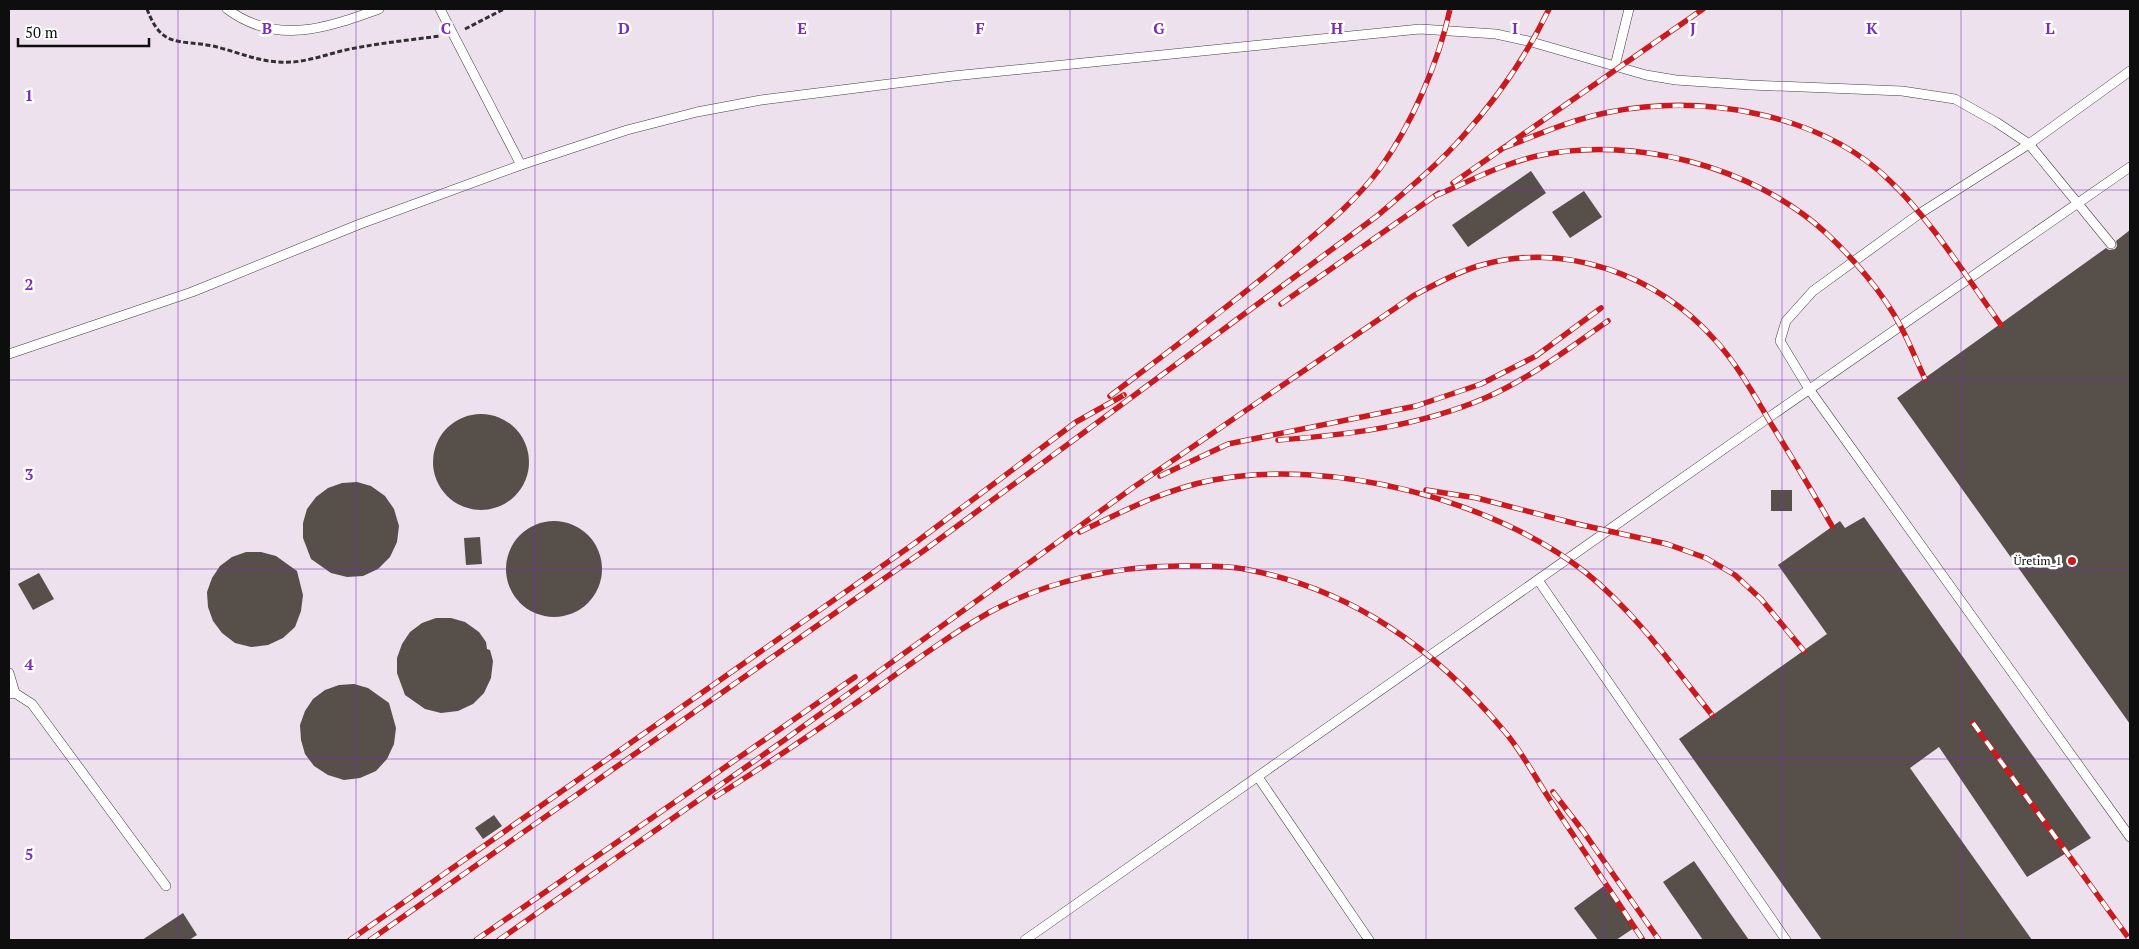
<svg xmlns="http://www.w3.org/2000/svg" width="2139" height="949" font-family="'PT Serif',serif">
<rect width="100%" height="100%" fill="#fffcee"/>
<rect fill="#ece1ed" x="9" y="9" width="2121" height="931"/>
<g fill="#574f49">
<polygon points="1531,171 1546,193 1468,247 1452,225"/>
<polygon points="1584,191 1602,217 1570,238 1552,212"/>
<polygon points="2130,230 2130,724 1897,398 2106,248 2109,250 2115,249 2117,246 2116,241"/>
<circle cx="481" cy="462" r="48"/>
<polygon points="357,482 371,486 385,496 394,509 399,526 397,542 390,557 378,569 363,576 347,577 331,573 311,559 303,538 303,523 307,509 316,497 328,488 342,483"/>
<rect x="1771" y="490" width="21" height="21"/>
<polygon points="1864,517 2091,838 2027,877 1939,747 1910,768 2032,940 1822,940 1679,739 1827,634 1778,565 1840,521 1845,528"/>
<circle cx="554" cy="569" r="48"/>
<polygon points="480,537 482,564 466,565 464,538"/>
<polygon points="246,552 261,552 276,556 297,571 303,595 301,611 295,627 283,638 268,645 251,647 235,643 222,633 213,621 208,607 207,592 212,578 220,566 232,557"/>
<polygon points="39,573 54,599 33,610 18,584"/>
<polygon points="436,618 451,618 465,622 479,632 486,642 487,649 490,650 493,661 491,678 484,693 473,704 458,711 441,713 425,709 405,695 397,673 397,658 402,644 410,632 422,623"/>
<polygon points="354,684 368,688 389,703 396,728 394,744 387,759 376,771 360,778 344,780 328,775 314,766 305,754 301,740 300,725 305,711 313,699 325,690 339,685"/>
<polygon points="494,815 502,826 483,839 475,828"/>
<polygon points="1694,861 1730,913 1749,940 1703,940 1663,882"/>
<polygon points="1604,886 1634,928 1616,940 1598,940 1574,908"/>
<polygon points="183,913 197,935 189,940 142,940"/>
</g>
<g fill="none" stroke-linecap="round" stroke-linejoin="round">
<g stroke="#414141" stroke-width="10">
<g id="lane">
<path d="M227,9C277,46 326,28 379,9"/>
<polyline points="440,9 521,165"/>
<polyline points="1615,66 1629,9"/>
<polyline points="2130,71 2029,144 1919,214 1813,291 1786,321 1780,341 1809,389 2130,837"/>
<polyline points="9,354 192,292 360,224 521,165 627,130 697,112 761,100 953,76 1420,29 1496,34 1528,41 1646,75 1676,80 1750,85 1902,91 1955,99 1996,122 2029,144 2111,244"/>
<polyline points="1538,580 1786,940"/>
<polyline points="9,673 15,693"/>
<polyline points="9,694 15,693 32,704 166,886"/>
<polyline points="1258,777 1369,940"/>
<polyline points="1025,940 1768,418 2130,167"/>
</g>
</g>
<g stroke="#303030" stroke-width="3" stroke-dasharray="5 2.5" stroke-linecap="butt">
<path d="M147,9C162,49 178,39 213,46C235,51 256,61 279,62C304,64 326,54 350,49C380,43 410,40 440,36"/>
<polyline points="465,29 504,9"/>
</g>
<use href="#lane" stroke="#fff" stroke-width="9"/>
<g stroke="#ca1a1e" stroke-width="5.5">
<g id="rail">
<path d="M1503,148C1537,135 1573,119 1610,112C1703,94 1821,113 1890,181C1932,221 1967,278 2001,325"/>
<polyline points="1453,183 1703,9"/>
<path d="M1435,196C1468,182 1501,164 1537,156C1633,135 1753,166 1826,233C1853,258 1884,294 1901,327C1910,344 1917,362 1925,379"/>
<polyline points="1281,304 1439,193"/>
<path d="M1110,396C1172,349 1235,302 1294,252C1325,226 1357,200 1381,167C1412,124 1439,61 1450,9"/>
<path d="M1278,440C1348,435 1420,426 1485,398C1529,379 1568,349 1608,321"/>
<polyline points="1160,476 1228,444 1416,406 1481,384 1536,356 1601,308"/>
<polyline points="1426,490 1477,498 1573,523 1667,544 1706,558 1735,575 1761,599 1804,651"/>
<path d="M1080,532C1123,511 1166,489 1213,480C1330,458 1492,499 1585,572C1635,612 1673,666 1712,715"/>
<polyline points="1973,723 2130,940"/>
<polyline points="1553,792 1583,831 1659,940"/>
<path d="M715,797C768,764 819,729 870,693C909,665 948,636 990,612C1047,581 1116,566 1180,566C1201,566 1224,565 1244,569C1353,589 1435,649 1505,732C1522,752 1535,777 1550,800C1581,847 1612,893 1643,940"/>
<polyline points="350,940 915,543 1076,422 1124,395"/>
<path d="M370,940L922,552L1377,216C1407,190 1438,165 1464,135C1498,97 1527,55 1549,9"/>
<polyline points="476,940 855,677"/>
<path d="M499,940L783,741L1131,489L1413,296C1434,285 1455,273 1478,266C1565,240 1657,275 1715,340C1737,364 1753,393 1770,422C1791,456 1812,491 1832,526"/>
</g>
</g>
<use href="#rail" stroke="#fff" stroke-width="4" stroke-dasharray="11" stroke-linecap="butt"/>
</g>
<path fill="none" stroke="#7b2cbf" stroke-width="1" stroke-opacity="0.55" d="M178,9V940M356,9V940M535,9V940M713,9V940M891,9V940M1070,9V940M1248,9V940M1426,9V940M1604,9V940M1782,9V940M1961,9V940M9,190H2130M9,380H2130M9,569H2130M9,759H2130"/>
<circle fill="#ca1a1e" stroke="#fff" stroke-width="2" cx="2072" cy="561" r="5"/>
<g text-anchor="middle" stroke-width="5" stroke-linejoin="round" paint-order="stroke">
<g font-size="12" fill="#0e0e0e" stroke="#fff" text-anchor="end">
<text x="2062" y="565">Üretim_1</text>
</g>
</g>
<g font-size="16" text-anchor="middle" font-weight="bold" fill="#7b2cbf" stroke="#fff" stroke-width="5" stroke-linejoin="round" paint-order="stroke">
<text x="267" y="34">B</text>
<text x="446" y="34">C</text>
<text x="624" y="34">D</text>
<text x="802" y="34">E</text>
<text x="980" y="34">F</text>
<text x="1159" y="34">G</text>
<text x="1337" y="34">H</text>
<text x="1515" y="34">I</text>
<text x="1693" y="34">J</text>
<text x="1872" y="34">K</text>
<text x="2050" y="34">L</text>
<text x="29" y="101">1</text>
<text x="29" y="290">2</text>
<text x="29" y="480">3</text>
<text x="29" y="670">4</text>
<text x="29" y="860">5</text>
</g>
<rect width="2139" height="949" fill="none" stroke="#0e0e0e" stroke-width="20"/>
<path d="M18 38v8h131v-8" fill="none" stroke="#0e0e0e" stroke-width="2.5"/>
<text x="25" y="38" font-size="15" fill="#0e0e0e" stroke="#ffffff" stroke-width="4" paint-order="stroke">50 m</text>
</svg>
